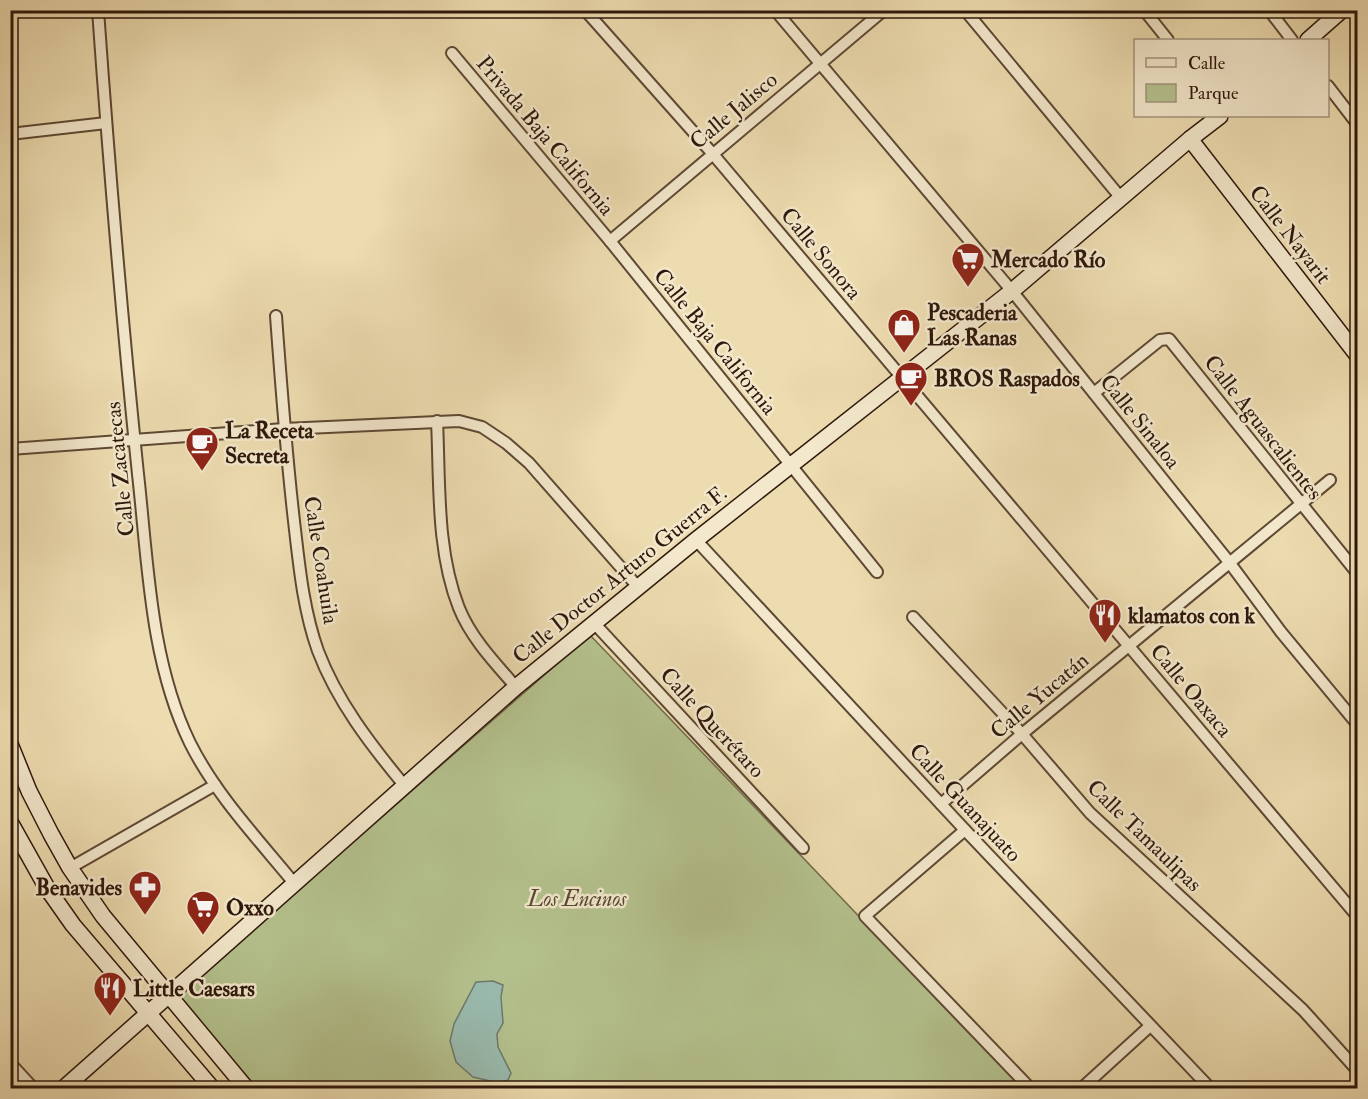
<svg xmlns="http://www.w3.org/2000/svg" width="1368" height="1099" font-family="'IM FELL Double Pica',serif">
<rect width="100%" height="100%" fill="#eddcb0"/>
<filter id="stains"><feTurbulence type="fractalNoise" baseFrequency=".00333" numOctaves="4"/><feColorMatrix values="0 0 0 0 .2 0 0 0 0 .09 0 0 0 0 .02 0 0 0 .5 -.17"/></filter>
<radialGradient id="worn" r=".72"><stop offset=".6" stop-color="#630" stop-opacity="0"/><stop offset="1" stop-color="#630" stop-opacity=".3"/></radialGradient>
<polygon fill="#b4c28e" stroke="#716c4c" stroke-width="1.5" points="590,635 1023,1088 257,1088 177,996"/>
<polygon fill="#99bbaf" stroke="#6e796d" stroke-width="1.5" points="493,981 503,985 501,997 503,1023 497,1034 498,1047 511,1073 508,1080 499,1083 473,1077 456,1062 450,1041 454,1024 476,982"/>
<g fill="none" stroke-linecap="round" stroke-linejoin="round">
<g stroke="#5e4834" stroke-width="14">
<g id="street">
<path d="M98,10C109,165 122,320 138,474C148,563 150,661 190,743C216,795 258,839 294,883"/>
<polyline points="585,10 712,153 1358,917"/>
<polyline points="775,10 1012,291 1229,562 1281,632 1358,725"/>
<polyline points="965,10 1121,198"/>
<polyline points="1144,10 1168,40"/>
<polyline points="1269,10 1292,40"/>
<polyline points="452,53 610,241 877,572"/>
<polyline points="1328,86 1358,125"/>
<polyline points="10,134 106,123"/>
<polyline points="610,241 884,10"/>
<path d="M276,316C281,384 286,452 294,521C299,564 303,609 318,651C337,701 370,744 404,785"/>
<polyline points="1094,393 1160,340 1169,339 1358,574"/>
<path d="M437,421C440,482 436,550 459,608C471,638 495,663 516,687"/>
<polyline points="10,449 284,429 459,421 482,427 506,443 529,463 638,587"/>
<polyline points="696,540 965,830 1210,1088"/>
<polyline points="913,617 1022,734 1090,813 1303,1010 1358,1071"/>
<polyline points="594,623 803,848"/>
<polyline points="941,804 1022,734 1330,480"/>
<polyline points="965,830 865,916 1030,1088"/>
<polyline points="70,868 215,785"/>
<polyline points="10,1063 33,1088"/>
<polyline points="1082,1088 1150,1026"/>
</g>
</g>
<g stroke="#2e170b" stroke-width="18">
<g id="secondary">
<polyline points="1308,40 1342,10"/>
<polyline points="1190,139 1358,356"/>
<polyline points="10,744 29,791 51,834 70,868 103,916 246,1088"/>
<polyline points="10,822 47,888 73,925 212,1088"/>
<polyline points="64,1088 516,687 696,540 1012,291 1190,139 1220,116"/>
</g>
</g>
<use href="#street" stroke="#f3e8cc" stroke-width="10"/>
<use href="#secondary" stroke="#f3e8cc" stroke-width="15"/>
</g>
<defs>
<g id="supermarket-pin" transform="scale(1.725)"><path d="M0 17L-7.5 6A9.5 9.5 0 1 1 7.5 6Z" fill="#8f2418" stroke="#f3e8cc"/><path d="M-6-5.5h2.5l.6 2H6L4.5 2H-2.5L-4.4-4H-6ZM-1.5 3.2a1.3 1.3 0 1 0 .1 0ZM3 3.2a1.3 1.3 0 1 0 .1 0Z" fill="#fff"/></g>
<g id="shop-pin" transform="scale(1.725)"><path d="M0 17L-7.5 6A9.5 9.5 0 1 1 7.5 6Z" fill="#8f2418" stroke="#f3e8cc"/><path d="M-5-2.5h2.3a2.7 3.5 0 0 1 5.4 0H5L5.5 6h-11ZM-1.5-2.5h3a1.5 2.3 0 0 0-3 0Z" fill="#fff"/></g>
<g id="cafe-pin" transform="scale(1.725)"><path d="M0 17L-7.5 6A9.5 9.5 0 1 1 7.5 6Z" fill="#8f2418" stroke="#f3e8cc"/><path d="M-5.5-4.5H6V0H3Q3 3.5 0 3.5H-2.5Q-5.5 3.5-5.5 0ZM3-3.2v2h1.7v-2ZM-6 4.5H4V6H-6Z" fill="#fff"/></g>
<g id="restaurant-pin" transform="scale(1.725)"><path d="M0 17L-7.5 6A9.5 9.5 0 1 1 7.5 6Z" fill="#8f2418" stroke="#f3e8cc"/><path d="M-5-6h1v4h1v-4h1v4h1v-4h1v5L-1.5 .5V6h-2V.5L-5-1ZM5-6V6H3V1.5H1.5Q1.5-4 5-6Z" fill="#fff"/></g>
<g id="pharmacy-pin" transform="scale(1.725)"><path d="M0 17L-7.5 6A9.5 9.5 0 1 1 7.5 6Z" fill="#8f2418" stroke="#f3e8cc"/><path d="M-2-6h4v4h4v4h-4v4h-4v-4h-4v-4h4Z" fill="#fff"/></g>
</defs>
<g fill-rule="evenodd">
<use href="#supermarket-pin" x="968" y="259"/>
<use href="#shop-pin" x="904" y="325"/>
<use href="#cafe-pin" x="911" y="378"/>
<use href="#cafe-pin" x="202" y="443"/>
<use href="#restaurant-pin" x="1105" y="615"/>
<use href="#pharmacy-pin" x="145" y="887"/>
<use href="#supermarket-pin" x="203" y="907"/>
<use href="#restaurant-pin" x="110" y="988"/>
</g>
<g text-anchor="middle" stroke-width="5" stroke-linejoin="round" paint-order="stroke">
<g font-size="22" fill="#2e170b" stroke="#f3e8cc">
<text transform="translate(733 110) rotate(-40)" y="8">Calle Jalisco</text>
<text transform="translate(546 135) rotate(50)" y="8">Privada Baja California</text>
<text transform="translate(1291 234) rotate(52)" y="8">Calle Nayarit</text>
<text transform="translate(822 253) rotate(50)" y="8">Calle Sonora</text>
<text transform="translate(716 341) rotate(51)" y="8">Calle Baja California</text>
<text transform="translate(1141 421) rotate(51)" y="8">Calle Sinaloa</text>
<text transform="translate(1264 427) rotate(52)" y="8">Calle Aguascalientes</text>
<text transform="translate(119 469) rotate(-96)" y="8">Calle Zacatecas</text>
<text transform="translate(322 560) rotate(81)" y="8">Calle Coahuila</text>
<text transform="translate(619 574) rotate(-39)" y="8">Calle Doctor Arturo Guerra F.</text>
<text transform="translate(1192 690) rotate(50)" y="8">Calle Oaxaca</text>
<text transform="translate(1039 695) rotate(-40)" y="8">Calle Yucatán</text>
<text transform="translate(713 722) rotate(47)" y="8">Calle Querétaro</text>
<text transform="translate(966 802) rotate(47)" y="8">Calle Guanajuato</text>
<text transform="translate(1145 835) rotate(44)" y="8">Calle Tamaulipas</text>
</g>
<g font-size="22" font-weight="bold" fill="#2e170b" stroke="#f3e8cc" text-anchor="start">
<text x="991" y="267">Mercado Río</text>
<text x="927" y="320">Pescaderia<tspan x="927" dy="25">Las Ranas</tspan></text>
<text x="934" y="386">BROS Raspados</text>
<text x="225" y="438">La Receta<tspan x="225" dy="25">Secreta</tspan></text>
<text x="1128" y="623">klamatos con k</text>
<text x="122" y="895" text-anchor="end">Benavides</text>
<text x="226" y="915">Oxxo</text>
<text x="133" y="996">Little Caesars</text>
</g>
<g font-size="22" font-style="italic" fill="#564a32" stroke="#f3e8cc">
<text x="577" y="906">Los Encinos</text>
</g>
</g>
<rect width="1368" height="1099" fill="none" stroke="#eddcb0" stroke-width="36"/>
<rect x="12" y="12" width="1344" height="1075" fill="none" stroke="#2e170b" stroke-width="3"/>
<rect x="18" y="18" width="1332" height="1063" fill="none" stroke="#2e170b" stroke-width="1.5"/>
<rect x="1134" y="39" width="195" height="78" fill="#f3e8cc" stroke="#a4947f" stroke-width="1.5"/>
<rect x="1146" y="58" width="30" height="9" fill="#f3e8cc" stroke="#a4947f" stroke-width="1.5"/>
<text x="1188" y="69" font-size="18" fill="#2e170b">Calle</text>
<rect x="1146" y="84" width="30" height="18" fill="#b4c28e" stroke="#a4947f" stroke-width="1.5"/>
<text x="1188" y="99" font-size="18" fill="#2e170b">Parque</text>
<rect width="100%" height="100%" filter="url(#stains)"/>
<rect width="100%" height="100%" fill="url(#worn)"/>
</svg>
